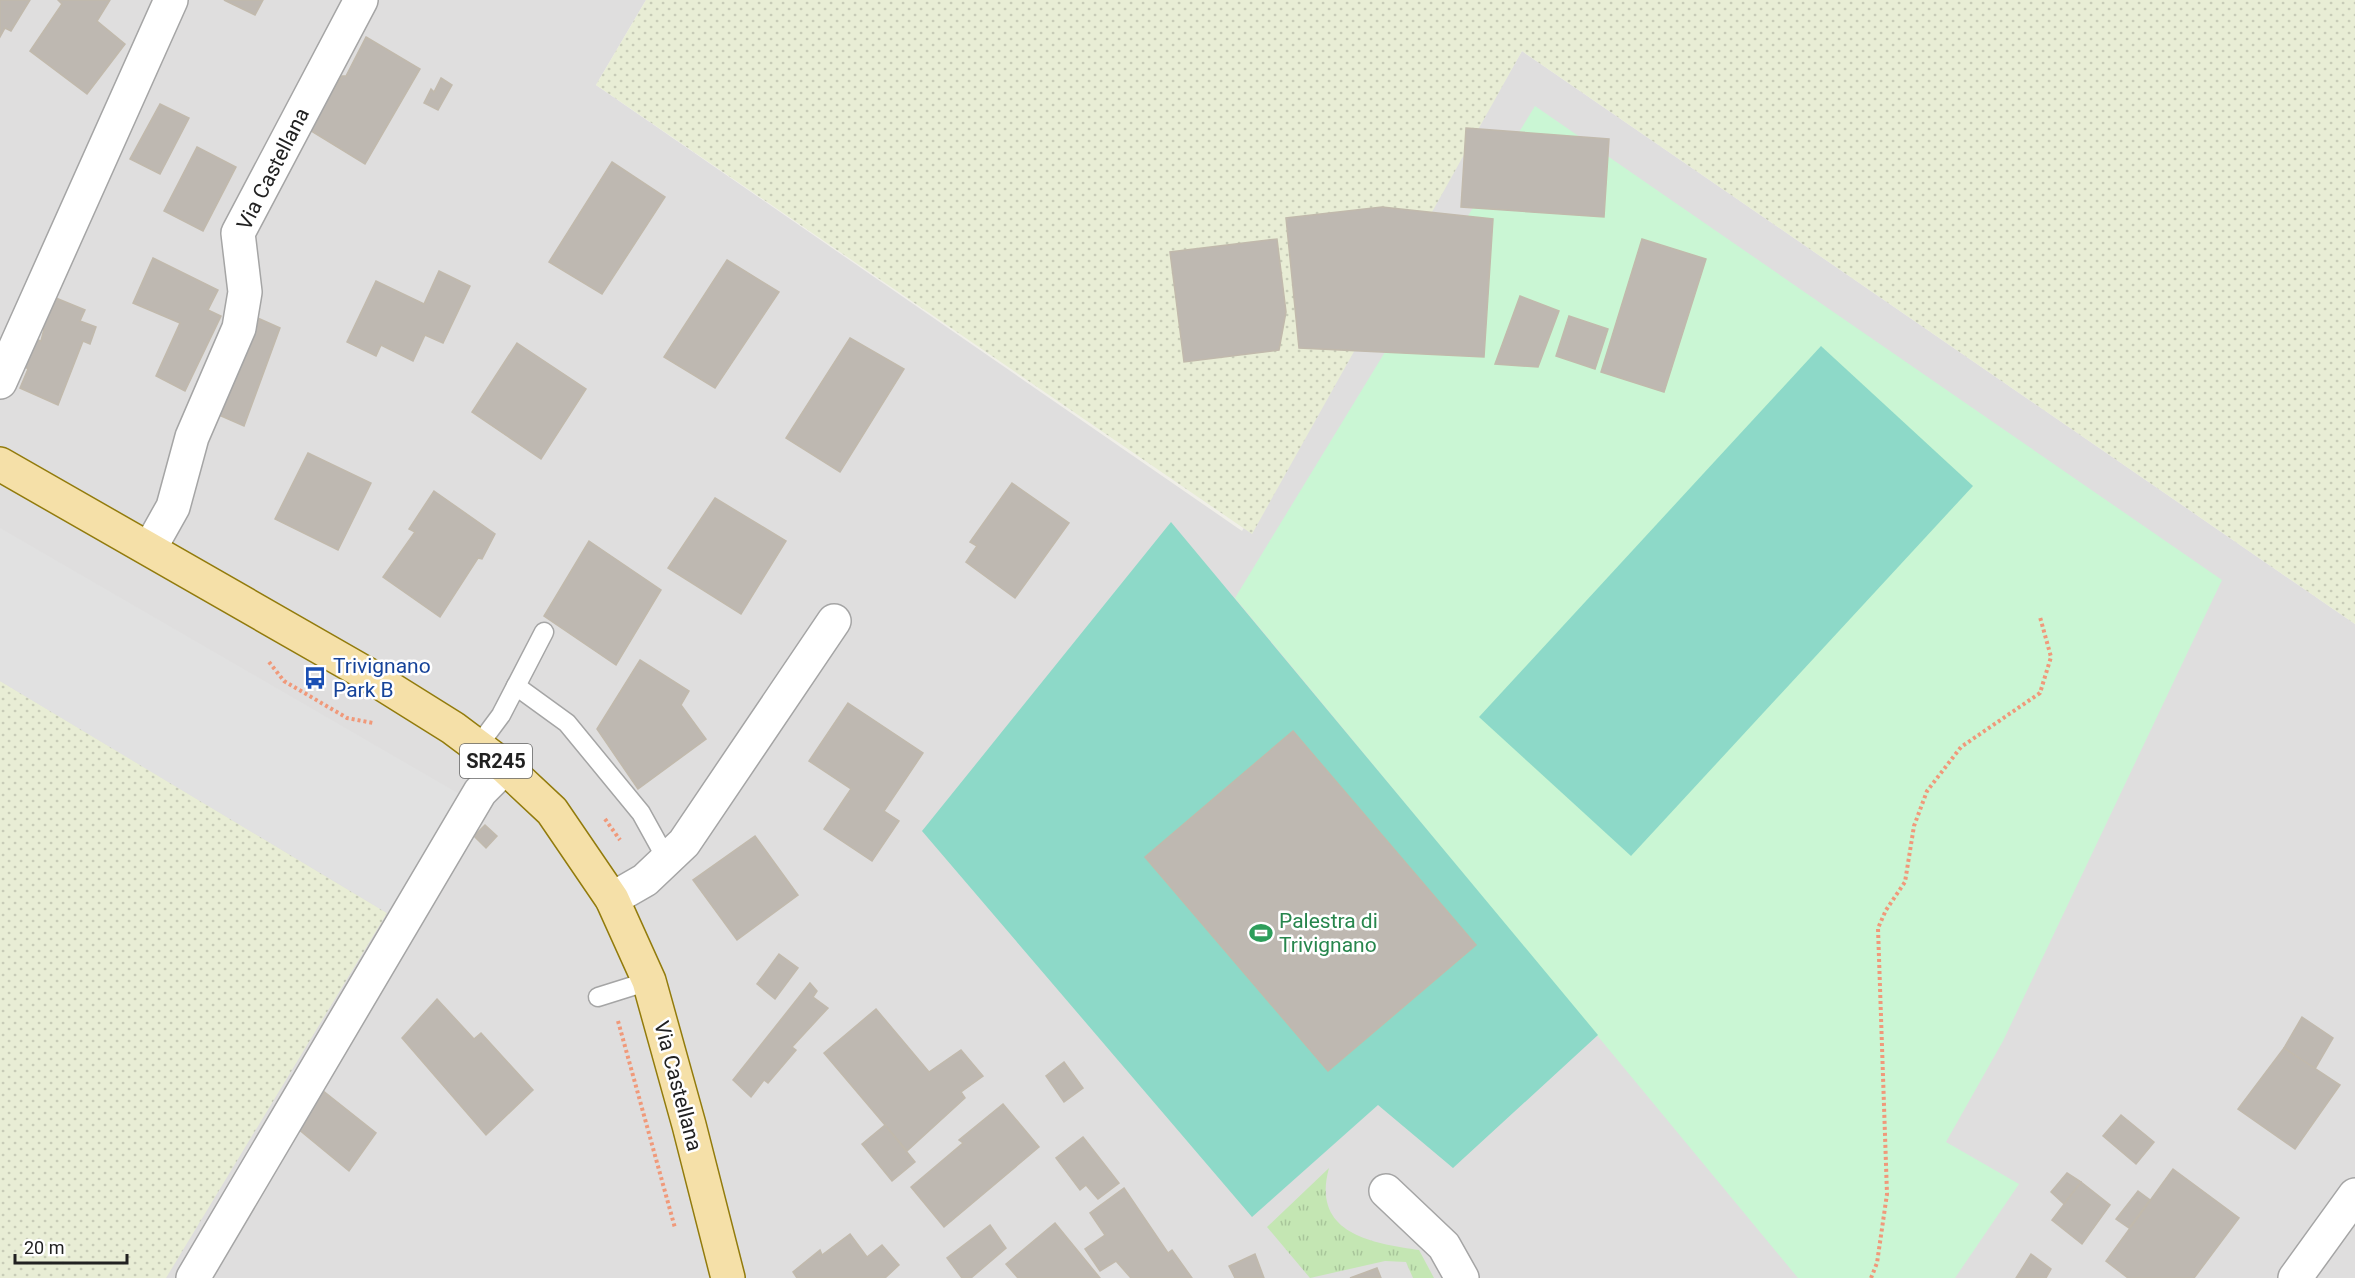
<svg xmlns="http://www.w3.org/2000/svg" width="2355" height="1278" font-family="Roboto,sans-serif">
<defs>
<pattern id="farmland-dots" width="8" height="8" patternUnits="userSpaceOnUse" patternTransform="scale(1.5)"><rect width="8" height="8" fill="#e8edd5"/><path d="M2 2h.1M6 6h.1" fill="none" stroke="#c7cbb7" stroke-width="1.8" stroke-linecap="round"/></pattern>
<pattern id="grass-tufts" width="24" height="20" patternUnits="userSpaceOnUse" patternTransform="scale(1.5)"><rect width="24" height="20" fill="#c4e6b3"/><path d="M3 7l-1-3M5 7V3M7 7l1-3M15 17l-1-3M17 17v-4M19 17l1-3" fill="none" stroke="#a8c59a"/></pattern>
</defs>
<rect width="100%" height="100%" fill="#f0efe8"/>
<polygon fill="#dfdede" points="0,0 646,0 596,85 1242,531 1522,51 2355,624 2355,1278 0,1278"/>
<g fill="url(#farmland-dots)">
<polygon points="646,0 2355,0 2355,624 1522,51 1252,534 596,85"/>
<polygon points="0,681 387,913 166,1278 0,1278"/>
</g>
<path fill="url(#grass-tufts)" d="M1329,1168C1311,1233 1370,1243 1419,1250L1434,1278H1413L1406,1262L1385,1261L1310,1278L1267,1227Z"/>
<polygon fill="#caf6d4" points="1535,106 2222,580 2003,1041 1946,1142 2019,1184 1955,1278 1798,1278 1235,598"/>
<g fill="#8dd9c8">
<polygon points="1821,346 1973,486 1631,856 1479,717"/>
<polygon points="1171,522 1598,1035 1453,1168 1378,1105 1252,1217 922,831"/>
</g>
<polygon fill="#e1e1e1" points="0,528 461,795 387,913 0,681"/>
<g fill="#beb8b1" stroke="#c1b9ac" stroke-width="1.5">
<polygon points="0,0 30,0 11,31 5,28 0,37"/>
<polygon points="58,0 110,0 97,21 125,44 87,94 30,51 62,4"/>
<polygon points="224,0 263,0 255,15"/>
<polygon points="366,37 420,69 365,164 308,129 342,76 346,76"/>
<polygon points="441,78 452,85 438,110 424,103 431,89 434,92"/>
<polygon points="160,104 189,118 160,174 130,159"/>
<polygon points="1466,128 1609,139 1604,217 1461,207"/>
<polygon points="197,147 236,167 203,231 164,211"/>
<polygon points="612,162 665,197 602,294 549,262"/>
<polygon points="1382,207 1493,219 1484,357 1299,348 1286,218"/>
<polygon points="1277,239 1286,312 1279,350 1184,362 1170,252"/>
<polygon points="1642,239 1706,259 1664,392 1601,372"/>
<polygon points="153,258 218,290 208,310 221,316 185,391 156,376 180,323 133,303"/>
<polygon points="727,260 779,292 715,388 664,357"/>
<polygon points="439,271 470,286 443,343 425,335 413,361 381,345 376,356 347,342 376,281 424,304"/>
<polygon points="51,296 85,310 80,321 96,327 90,344 83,341 58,405 20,388 28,369 22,365 32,338 41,341 44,329 39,327"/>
<polygon points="1520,296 1559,311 1538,367 1495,364"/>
<polygon points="253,316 280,328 244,426 210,411"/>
<polygon points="1569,316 1608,329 1595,369 1556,356"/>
<polygon points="850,338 904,369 840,472 786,438"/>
<polygon points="517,343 586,389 541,459 472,412"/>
<polygon points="308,453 371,483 338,550 275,519"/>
<polygon points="1012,483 1069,523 1015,598 966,562 977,546 970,542"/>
<polygon points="434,491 495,534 482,559 478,558 440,617 383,577 415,532 409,529"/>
<polygon points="715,498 786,541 741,614 668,568"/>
<polygon points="589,541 661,590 616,665 544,616"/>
<polygon points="640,660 689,691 681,705 706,739 638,789 597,729"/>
<polygon points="848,703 923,753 884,811 899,821 872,861 824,829 851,789 809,761"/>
<polygon points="1293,731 1476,945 1328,1071 1145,857"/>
<polygon points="485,825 497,836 486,848 474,836"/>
<polygon points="755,836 798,895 737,940 693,880"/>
<polygon points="779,954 798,968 775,999 757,984"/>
<polygon points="810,983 817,991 813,997 828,1008 792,1047 796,1050 768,1083 764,1080 751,1097 733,1080"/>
<polygon points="437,999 474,1039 481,1033 533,1090 486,1135 402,1038"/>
<polygon points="876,1009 929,1072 961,1050 983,1076 961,1092 965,1098 907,1151 824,1053"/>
<polygon points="2302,1017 2333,1038 2315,1069 2284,1048"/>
<polygon points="2284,1048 2340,1085 2295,1149 2238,1109"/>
<polygon points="1064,1062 1083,1088 1064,1102 1046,1076"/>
<polygon points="317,1086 376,1133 349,1171 291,1123"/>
<polygon points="1003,1104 1039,1147 944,1227 911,1187 963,1143 959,1140"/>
<polygon points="2121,1115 2154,1142 2136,1164 2103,1136"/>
<polygon points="885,1125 915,1162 892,1181 862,1144"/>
<polygon points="1083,1137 1119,1183 1098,1199 1086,1185 1080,1190 1056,1158"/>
<polygon points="2173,1169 2239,1218 2194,1278 2128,1278 2106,1261"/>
<polygon points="2067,1173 2081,1182 2064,1204 2051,1192"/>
<polygon points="2081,1182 2110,1205 2082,1244 2052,1220"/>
<polygon points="1124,1188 1168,1253 1172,1250 1192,1278 1131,1278 1116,1261 1100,1271 1085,1249 1105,1235 1090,1213"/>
<polygon points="2138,1191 2150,1200 2129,1228 2116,1219"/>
<polygon points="1055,1223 1100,1278 1018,1278 1006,1264"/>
<polygon points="990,1225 1006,1248 971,1278 962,1278 947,1258"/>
<polygon points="850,1234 867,1257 882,1245 899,1265 885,1278 797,1278 793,1272 820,1250 822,1255"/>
<polygon points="1255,1254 1264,1278 1235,1278 1229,1266"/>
<polygon points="2031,1254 2051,1269 2046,1278 2016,1278"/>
<polygon points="1377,1268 1381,1278 1350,1278"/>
</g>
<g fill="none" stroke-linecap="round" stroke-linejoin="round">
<g stroke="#a5a5a5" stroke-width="21">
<g id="service">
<polyline points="516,686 567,723 641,813 667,860"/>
<polyline points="478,746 501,715 544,632"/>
<polyline points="598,997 649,981"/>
</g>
</g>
<g stroke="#a5a5a5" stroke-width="36">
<g id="minor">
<polyline points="0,382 171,0"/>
<polyline points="150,548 173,507 192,437 239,328 245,292 238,233 361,0"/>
<polyline points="612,899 645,880 684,843 834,621"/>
<polyline points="1386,1191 1444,1246 1462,1278"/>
<polyline points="193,1278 480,792 505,767"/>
<polyline points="2295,1278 2355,1195"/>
</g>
</g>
<g stroke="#927b0c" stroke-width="36">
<polyline id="primary" points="0,464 365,673 453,728 505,767 552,811 612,899 649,981 689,1125 728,1278"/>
</g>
<g stroke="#f0997a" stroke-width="4" stroke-dasharray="3 3" stroke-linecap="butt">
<polyline points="269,662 284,681 347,718 373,723"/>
<polyline points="605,819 620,840"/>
<polyline points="618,1021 675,1228"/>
<polyline points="1871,1278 1877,1263 1887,1194 1878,928 1886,910 1905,882 1914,826 1927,791 1961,747 2040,693 2051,657 2040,617"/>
</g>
<use href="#service" stroke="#fff" stroke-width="18"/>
<use href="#minor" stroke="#fff" stroke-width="33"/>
<use href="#primary" stroke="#f5e0a8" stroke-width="33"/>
</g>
<defs>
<g id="bus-bare" transform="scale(1.8)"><path d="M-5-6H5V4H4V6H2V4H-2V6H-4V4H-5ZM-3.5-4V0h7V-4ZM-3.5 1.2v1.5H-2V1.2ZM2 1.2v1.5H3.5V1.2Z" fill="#1a4fb4" stroke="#fff" stroke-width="2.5" paint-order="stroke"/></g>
<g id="stadium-bare" transform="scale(1.8)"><path d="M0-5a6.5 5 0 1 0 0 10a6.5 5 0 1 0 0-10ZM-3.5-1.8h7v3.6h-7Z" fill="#2e9e5b" stroke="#fff" stroke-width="2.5" paint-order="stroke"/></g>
</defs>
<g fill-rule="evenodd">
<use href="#bus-bare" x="315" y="678"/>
<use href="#stadium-bare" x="1261" y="933"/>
</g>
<g text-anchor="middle" stroke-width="5" stroke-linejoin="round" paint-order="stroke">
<rect fill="#fff" stroke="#646464" stroke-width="1.5" x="460" y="744" width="72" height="34" rx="4.5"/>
<g font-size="20" font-weight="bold" fill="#212121">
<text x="496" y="768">SR245</text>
</g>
<g font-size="21" fill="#212121" stroke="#fff">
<text transform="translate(273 169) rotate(-63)" y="7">Via Castellana</text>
<text transform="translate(678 1086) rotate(75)" y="7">Via Castellana</text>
</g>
<g font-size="21" fill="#164399" stroke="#fff" text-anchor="start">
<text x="333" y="673">Trivignano<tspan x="333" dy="24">Park B</tspan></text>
</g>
<g font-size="21" fill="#27864d" stroke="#fff" text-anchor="start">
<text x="1279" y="928">Palestra di<tspan x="1279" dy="24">Trivignano</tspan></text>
</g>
</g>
<path d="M15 1254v9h112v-9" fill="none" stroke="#212121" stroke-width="3"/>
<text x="24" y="1254" font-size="18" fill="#212121" stroke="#ffffff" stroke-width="4.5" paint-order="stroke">20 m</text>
</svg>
